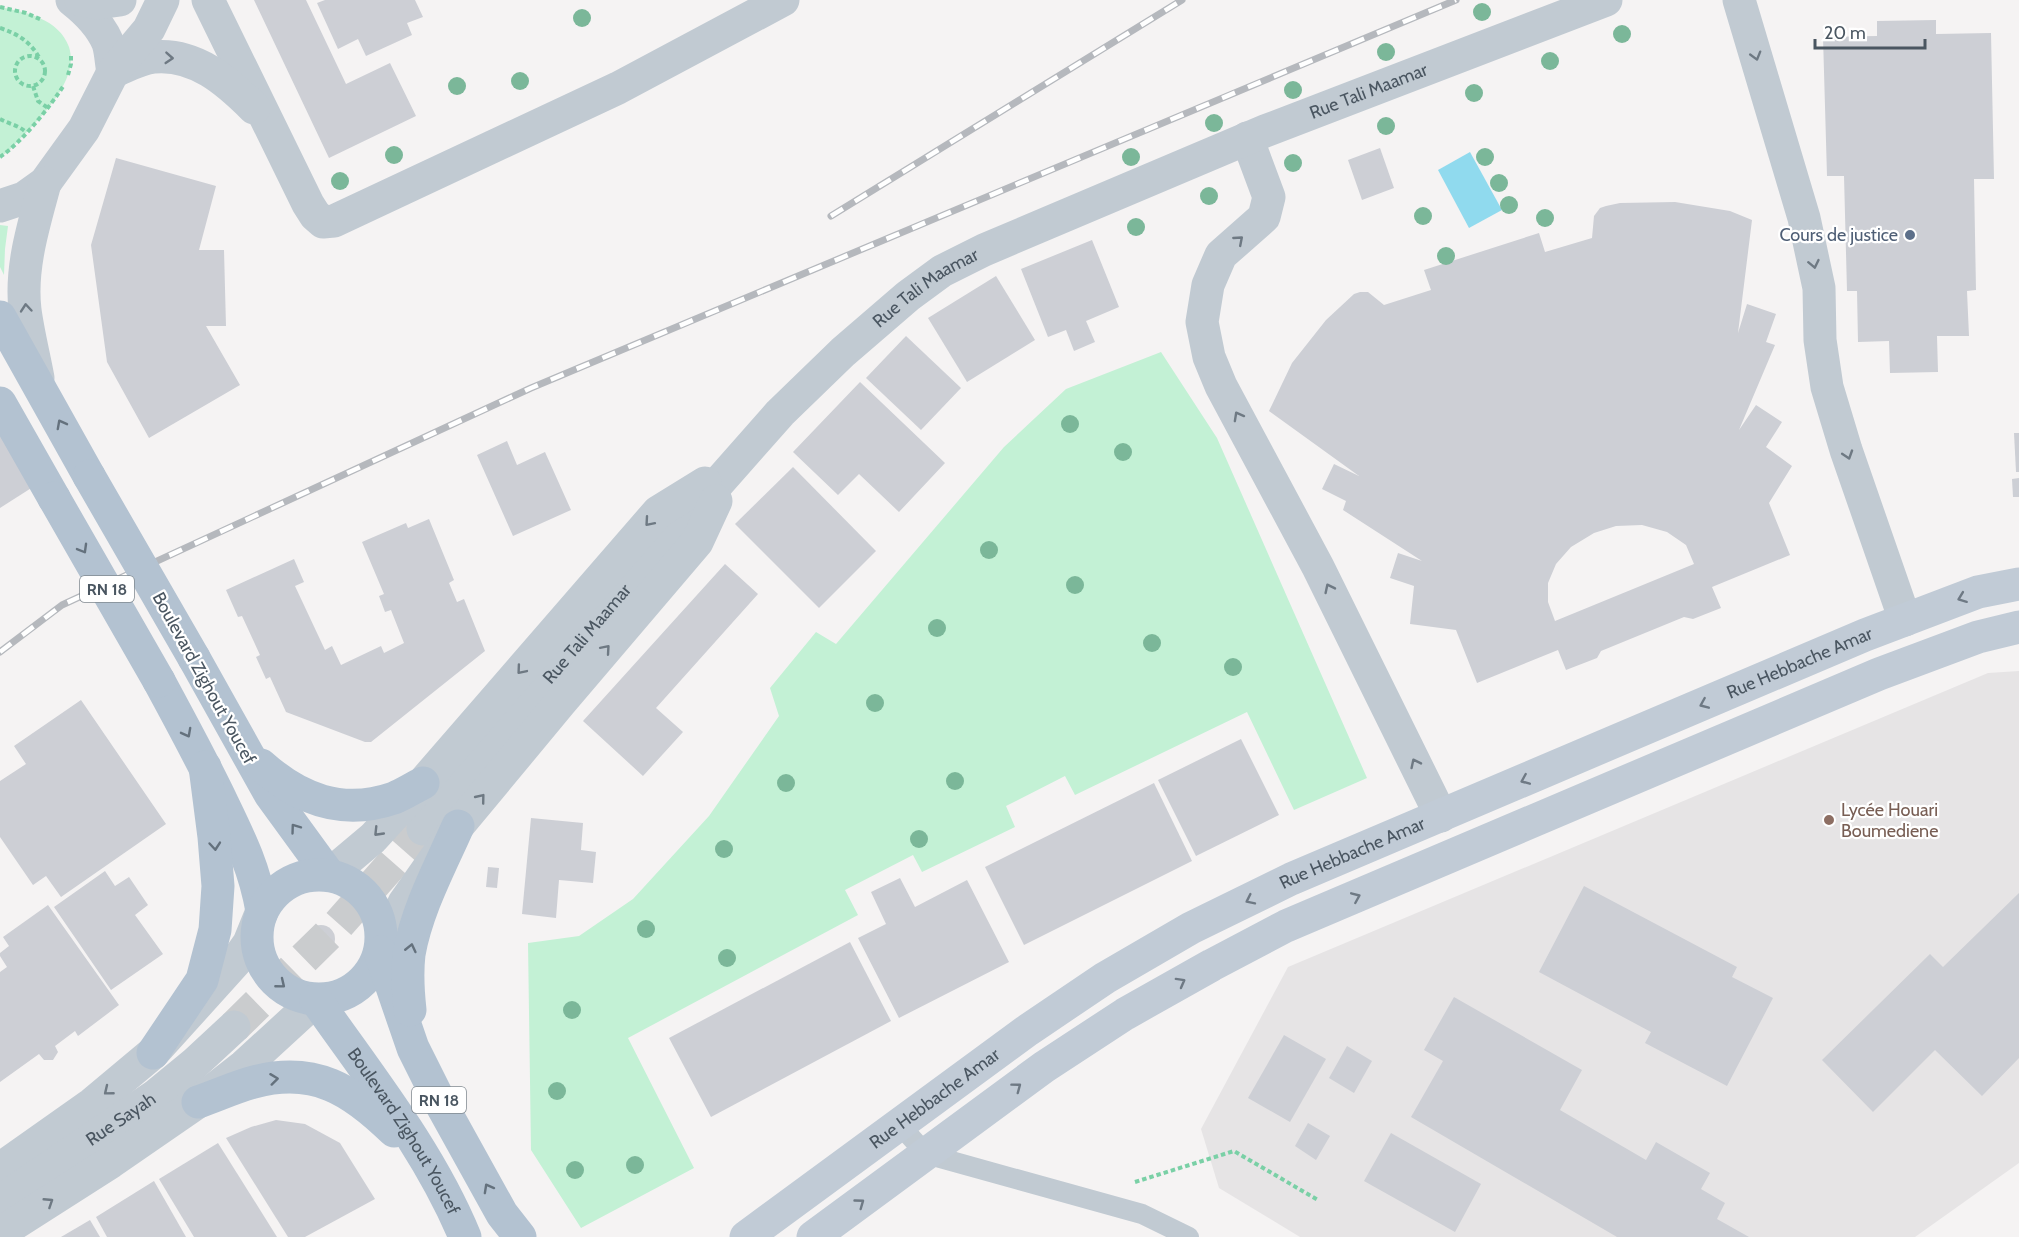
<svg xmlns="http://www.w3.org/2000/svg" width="2019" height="1237" font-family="Cabin,sans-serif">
<rect width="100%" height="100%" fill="#f5f3f3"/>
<polygon fill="#e6e4e5" points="2019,671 2019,1163 1915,1237 1300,1237 1219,1188 1201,1129 1288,967 1988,673"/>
<g fill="#c3f1d5">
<path d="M0,7C26,12 59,19 69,47C81,84 31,126 9,151L0,157Z"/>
<polygon points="0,225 8,226 5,249 4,275 0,267"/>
<polygon points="1161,352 1217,438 1367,778 1294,810 1247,712 1075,795 1065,776 1006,806 1015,827 922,872 913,855 845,890 858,915 628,1038 694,1168 581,1228 531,1150 528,943 579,936 633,899 709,816 779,716 770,688 816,632 836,644 1004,447 1066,389"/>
</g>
<polygon fill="#90daee" points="1470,152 1502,210 1469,228 1438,170"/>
<g fill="#cdcfd5" fill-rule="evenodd">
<polygon points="254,0 306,0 346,84 390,63 416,116 329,158"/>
<polygon points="325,0 415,0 423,17 407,23 412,35 366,56 358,39 338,49 317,3"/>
<polygon points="1936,20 1936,34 1991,33 1994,179 1974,179 1976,290 1967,291 1969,336 1937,336 1938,372 1890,373 1889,341 1858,342 1857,291 1847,291 1844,176 1827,176 1823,37 1877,36 1877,21"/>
<polygon points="1380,148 1394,188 1362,200 1348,160"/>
<polygon points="116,158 216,186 199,250 224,250 226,326 206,326 240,385 149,438 107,362 91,245"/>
<path d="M1675,202L1730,211L1752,220L1738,333L1747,304L1776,314L1766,342L1775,345L1739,430L1756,405L1782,422L1766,447L1792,466L1769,503L1790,555L1712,587L1721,608L1693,619L1684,617L1601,651L1597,658L1566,670L1558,650L1477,683L1456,630L1410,624L1414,586L1390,578L1398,553L1422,561L1343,510L1346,501L1322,489L1334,464L1359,476L1269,411L1292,363L1326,320L1354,294L1360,292H1368L1384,305L1431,290L1424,270L1539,233L1545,252L1592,238L1594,216L1600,208L1606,206L1620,203ZM1642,525L1667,532L1686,545L1694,564L1555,621L1548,602V583L1556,564L1571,547L1594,533L1616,526Z"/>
<polygon points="1092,240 1119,307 1086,321 1095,342 1074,351 1066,330 1048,337 1021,269"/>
<polygon points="996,276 1035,340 967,382 928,318"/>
<polygon points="906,336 961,388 921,430 866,378"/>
<polygon points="860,382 945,463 899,512 859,474 838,495 793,452"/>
<polygon points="0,426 36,485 0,508"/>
<polygon points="2014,433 2019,433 2019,472 2016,472"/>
<polygon points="507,441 517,465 545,452 571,510 513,536 477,455"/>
<polygon points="793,467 876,551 819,608 735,524"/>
<polygon points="2019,478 2019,497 2013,497 2012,479"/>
<polygon points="429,519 454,580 449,583 457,602 464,599 485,651 371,742 365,742 286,712 270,677 266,679 256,657 260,655 242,616 238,617 226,590 294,559 304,582 295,586 325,650 332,646 341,665 381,646 384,653 404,643 391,610 385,612 379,596 384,594 362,542 406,523 408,528"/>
<polygon points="725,564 758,594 656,708 683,732 643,776 583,721"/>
<polygon points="81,700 166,824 61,897 46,876 33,885 0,837 0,781 26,764 14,746"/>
<polygon points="1241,739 1279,815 1196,856 1158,780"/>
<polygon points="1154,783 1192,861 1024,945 985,867"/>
<polygon points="531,818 583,823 581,850 596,852 593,883 559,880 556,918 522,914"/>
<polygon points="488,867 499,868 497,888 486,887"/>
<polygon points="105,871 115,886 129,877 148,905 135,915 163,954 111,990 54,907"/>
<polygon points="900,878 915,907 967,880 1009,962 899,1018 858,938 886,924 871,892"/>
<polygon points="1584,886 1737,967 1732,977 1773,998 1727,1086 1645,1043 1651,1032 1539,972"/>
<polygon points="2019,893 2019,1058 1982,1096 1935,1050 1873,1112 1822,1060 1930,954 1943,967"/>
<polygon points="48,905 119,1005 78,1036 75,1031 55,1046 58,1052 53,1060 44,1060 39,1054 0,1082 0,972 7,967 0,956 0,953 9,946 3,937"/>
<circle cx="321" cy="939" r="14"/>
<polygon points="850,942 891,1021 711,1117 669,1038"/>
<polygon points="1454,997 1582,1070 1560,1110 1646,1160 1656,1142 1710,1173 1701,1189 1725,1203 1717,1219 1749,1237 1617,1237 1411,1117 1443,1061 1424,1050"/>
<polygon points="1284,1035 1326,1059 1290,1122 1248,1098"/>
<polygon points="1347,1046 1372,1061 1354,1093 1329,1078"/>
<polygon points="276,1120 305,1124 340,1143 375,1199 305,1237 288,1237 226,1138 251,1127"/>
<polygon points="1308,1123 1330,1136 1316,1160 1295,1146"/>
<polygon points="1391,1133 1481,1184 1455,1232 1364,1181"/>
<polygon points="218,1143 277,1237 194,1237 159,1179"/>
<polygon points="154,1181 186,1237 107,1237 96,1217"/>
<polygon points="90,1220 100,1237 61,1237"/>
</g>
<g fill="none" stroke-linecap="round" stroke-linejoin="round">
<polyline stroke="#caccce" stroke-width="33" stroke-dasharray="33 16" stroke-linecap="butt" points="234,1027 338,925 423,829"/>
<g stroke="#7ad0a6" stroke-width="4" stroke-dasharray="4.5 3" stroke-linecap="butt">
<polyline points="0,7 26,13 42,20"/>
<path d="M0,28C18,34 31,42 40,59"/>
<circle cx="30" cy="71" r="15"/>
<polyline points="68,75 71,64 71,53"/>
<polyline points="33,86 38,101 48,108"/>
<path d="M0,119C9,124 18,125 26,132"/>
<path d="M0,157C23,141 49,108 64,85"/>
<polyline points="1135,1182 1234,1151 1318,1200"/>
</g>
<polyline stroke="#c1cad2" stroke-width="20" points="899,1124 926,1154 1142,1214 1189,1237"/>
<g stroke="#c1cad2" stroke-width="33">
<path d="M72,0C86,11 101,26 108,43C111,52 111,63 113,72"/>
<polyline points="81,0 98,3 120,0"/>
<polyline points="208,0 308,204 315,215 323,222 334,221 618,88 783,0"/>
<polyline points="1739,0 1804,218 1819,288 1820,340 1827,387 1846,450 1905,620"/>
<path d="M115,71C127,66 141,58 154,57C195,53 227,81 254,108"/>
<polyline points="1247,138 1269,197 1264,217 1221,255 1208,285 1202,322 1209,357 1221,386 1318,567 1441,816"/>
<polyline points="0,206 24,198 45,183 84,129 113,72 149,29 163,0"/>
<path d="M38,378C34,356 28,333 25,310C20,267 34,224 45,183"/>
<path id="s1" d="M423,829L514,719L645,566L780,413L843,352L908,296L942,271L984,250L1265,131L1606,0"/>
<polyline points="329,875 373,838 423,783 658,512 705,483"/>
<polyline points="380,952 404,903 458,826 560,703 697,542 716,501"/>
<polyline points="0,1169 92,1104 153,1053 237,960 249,943 262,911"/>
<path id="s2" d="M0,1201L155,1096L194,1064L234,1027"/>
<polyline points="0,1233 111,1162 198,1102 244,1066 316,1000"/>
</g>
<g stroke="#c1cbd6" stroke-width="33">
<path id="s3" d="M746,1237L1028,1030L1105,978L1191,928L1291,879L1865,635L1978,592L2019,584"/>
<polyline points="813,1237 1044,1067 1125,1014 1212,965 1286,926 1879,674 1978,637 2019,627"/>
</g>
<g stroke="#b3c2d1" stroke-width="33">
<polyline points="0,317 89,476"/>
<polyline points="0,403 54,498"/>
<polyline points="194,658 270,794 329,875"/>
<path d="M159,681C181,722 203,762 223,804C241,841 255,870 262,911"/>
<path d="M261,765C299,799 342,816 394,798C404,794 413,788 423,783"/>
<circle cx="319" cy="937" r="62"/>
<polyline points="380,952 413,1048 441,1104 502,1214 520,1237"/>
<path id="s4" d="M316,1000C369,1076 429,1150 465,1237"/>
<path d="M410,1010C408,992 407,972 409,954C417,909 440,867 458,826"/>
<polyline points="153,1053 202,980 215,930 218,886 214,837 205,767"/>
<path d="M198,1102C216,1096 235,1087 254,1082C315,1066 352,1090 394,1131"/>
</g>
<g stroke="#b5b8bd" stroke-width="7">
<g id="rail">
<polyline points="831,216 1182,0"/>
<polyline points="0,652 62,605 531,388 1456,0"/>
</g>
</g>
<use href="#rail" stroke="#fff" stroke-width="4.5" stroke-dasharray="14" stroke-linecap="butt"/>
<g stroke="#b3c2d1" stroke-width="33">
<polyline points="89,476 194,658"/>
<polyline points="54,498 159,681"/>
</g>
</g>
<g fill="#7bb799">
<circle cx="1482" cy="12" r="9"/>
<circle cx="582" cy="18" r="9"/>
<circle cx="1622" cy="34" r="9"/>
<circle cx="1386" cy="52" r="9"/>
<circle cx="1550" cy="61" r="9"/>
<circle cx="520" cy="81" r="9"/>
<circle cx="457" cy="86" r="9"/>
<circle cx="1293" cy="90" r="9"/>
<circle cx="1474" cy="93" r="9"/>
<circle cx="1214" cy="123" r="9"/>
<circle cx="1386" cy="126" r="9"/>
<circle cx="394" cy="155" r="9"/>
<circle cx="1131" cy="157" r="9"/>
<circle cx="1485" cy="157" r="9"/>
<circle cx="1293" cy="163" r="9"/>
<circle cx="340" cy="181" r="9"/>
<circle cx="1499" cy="183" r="9"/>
<circle cx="1209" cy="196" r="9"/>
<circle cx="1509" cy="205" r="9"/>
<circle cx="1423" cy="216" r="9"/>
<circle cx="1545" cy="218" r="9"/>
<circle cx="1136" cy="227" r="9"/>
<circle cx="1446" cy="256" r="9"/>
<circle cx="1070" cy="424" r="9"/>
<circle cx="1123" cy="452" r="9"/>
<circle cx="989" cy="550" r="9"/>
<circle cx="1075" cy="585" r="9"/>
<circle cx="937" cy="628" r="9"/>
<circle cx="1152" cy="643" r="9"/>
<circle cx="1233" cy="667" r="9"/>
<circle cx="875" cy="703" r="9"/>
<circle cx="955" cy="781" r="9"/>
<circle cx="786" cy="783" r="9"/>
<circle cx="919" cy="839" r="9"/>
<circle cx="724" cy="849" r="9"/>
<circle cx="646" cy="929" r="9"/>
<circle cx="727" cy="958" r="9"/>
<circle cx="572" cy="1010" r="9"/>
<circle cx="557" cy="1091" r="9"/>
<circle cx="635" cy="1165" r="9"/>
<circle cx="575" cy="1170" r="9"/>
</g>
<defs><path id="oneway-chevron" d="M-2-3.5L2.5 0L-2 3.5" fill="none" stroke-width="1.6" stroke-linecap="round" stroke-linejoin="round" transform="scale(1.5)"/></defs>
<g stroke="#6e7983">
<use href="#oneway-chevron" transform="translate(1756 56) rotate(74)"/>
<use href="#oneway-chevron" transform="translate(169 58) rotate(4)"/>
<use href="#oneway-chevron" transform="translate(1239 240) rotate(-41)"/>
<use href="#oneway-chevron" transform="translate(1814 264) rotate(78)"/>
<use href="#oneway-chevron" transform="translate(26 308) rotate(-95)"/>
<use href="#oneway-chevron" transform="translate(1238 416) rotate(-119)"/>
<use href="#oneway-chevron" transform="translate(1848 455) rotate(72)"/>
<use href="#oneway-chevron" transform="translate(649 522) rotate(131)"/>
<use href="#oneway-chevron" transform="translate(1329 588) rotate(-116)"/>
<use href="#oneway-chevron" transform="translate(606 649) rotate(-49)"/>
<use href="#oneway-chevron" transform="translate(521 670) rotate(130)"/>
<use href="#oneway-chevron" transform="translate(1415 763) rotate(-116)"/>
<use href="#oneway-chevron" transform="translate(481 798) rotate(-51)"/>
<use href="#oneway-chevron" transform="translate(378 832) rotate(134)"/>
<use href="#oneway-chevron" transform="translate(108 1091) rotate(141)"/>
<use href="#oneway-chevron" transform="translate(49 1202) rotate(-33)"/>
</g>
<g stroke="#64717d">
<use href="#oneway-chevron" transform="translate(61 424) rotate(-118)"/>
<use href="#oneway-chevron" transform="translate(83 549) rotate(60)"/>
<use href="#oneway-chevron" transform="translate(187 733) rotate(62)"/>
<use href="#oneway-chevron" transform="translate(295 828) rotate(-126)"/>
<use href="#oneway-chevron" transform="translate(215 846) rotate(85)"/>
<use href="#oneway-chevron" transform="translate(411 948) rotate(-77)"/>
<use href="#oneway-chevron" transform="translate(281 984) rotate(39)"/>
<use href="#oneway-chevron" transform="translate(274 1079) rotate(-7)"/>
<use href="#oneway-chevron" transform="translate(488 1188) rotate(-119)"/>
</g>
<g stroke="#6e7984">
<use href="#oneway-chevron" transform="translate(1962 598) rotate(159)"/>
<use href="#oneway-chevron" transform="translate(1704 704) rotate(157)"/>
<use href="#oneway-chevron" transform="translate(1525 780) rotate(157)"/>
<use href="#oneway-chevron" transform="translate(1356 897) rotate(-23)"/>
<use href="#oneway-chevron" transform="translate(1250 900) rotate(154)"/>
<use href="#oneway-chevron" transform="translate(1181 982) rotate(-29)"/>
<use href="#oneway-chevron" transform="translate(1017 1087) rotate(-37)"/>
<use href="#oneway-chevron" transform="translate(860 1203) rotate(-36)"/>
</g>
<circle fill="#5c6f8a" stroke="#fff" stroke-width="2" cx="1910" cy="235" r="6"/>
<circle fill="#8d6e63" stroke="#fff" stroke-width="2" cx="1829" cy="820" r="6"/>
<g text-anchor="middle" stroke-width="4.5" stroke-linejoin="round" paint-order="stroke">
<g fill="#fff" stroke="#808990" stroke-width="1.5">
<rect x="80" y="576" width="54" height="26" rx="4.5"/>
<rect x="412" y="1087" width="54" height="26" rx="4.5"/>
</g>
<g font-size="16" font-weight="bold" fill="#4a5661">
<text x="107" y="595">RN 18</text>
<text x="439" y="1106">RN 18</text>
</g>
<g font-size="18" fill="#4a5661" stroke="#fff">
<text dy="6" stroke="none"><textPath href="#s1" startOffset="1227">Rue Tali Maamar</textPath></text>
<text dy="6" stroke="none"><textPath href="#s1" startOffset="741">Rue Tali Maamar</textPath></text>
<text dy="6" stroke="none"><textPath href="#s1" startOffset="255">Rue Tali Maamar</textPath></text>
<text dy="6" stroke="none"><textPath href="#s3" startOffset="1206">Rue Hebbache Amar</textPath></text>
<text transform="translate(204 678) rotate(61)" y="6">Boulevard Zighout Youcef</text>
<text dy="6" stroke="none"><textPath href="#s3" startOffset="720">Rue Hebbache Amar</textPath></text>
<text dy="6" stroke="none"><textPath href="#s3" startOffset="234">Rue Hebbache Amar</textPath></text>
<text dy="6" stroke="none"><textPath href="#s2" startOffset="146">Rue Sayah</textPath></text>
<text dy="6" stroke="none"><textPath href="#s4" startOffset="158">Boulevard Zighout Youcef</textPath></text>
</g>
<g font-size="18" fill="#4e5e75" stroke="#fff" text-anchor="end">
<text x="1898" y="241">Cours de justice</text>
</g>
<g font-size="18" fill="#785e54" stroke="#fff" text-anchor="start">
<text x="1841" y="816">Lycée Houari<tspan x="1841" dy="21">Boumediene</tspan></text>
</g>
</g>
<path d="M1815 39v9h110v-9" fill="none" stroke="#4a5661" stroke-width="3"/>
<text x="1824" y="39" font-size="18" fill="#4a5661" stroke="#ffffff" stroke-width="4.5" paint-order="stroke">20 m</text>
</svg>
